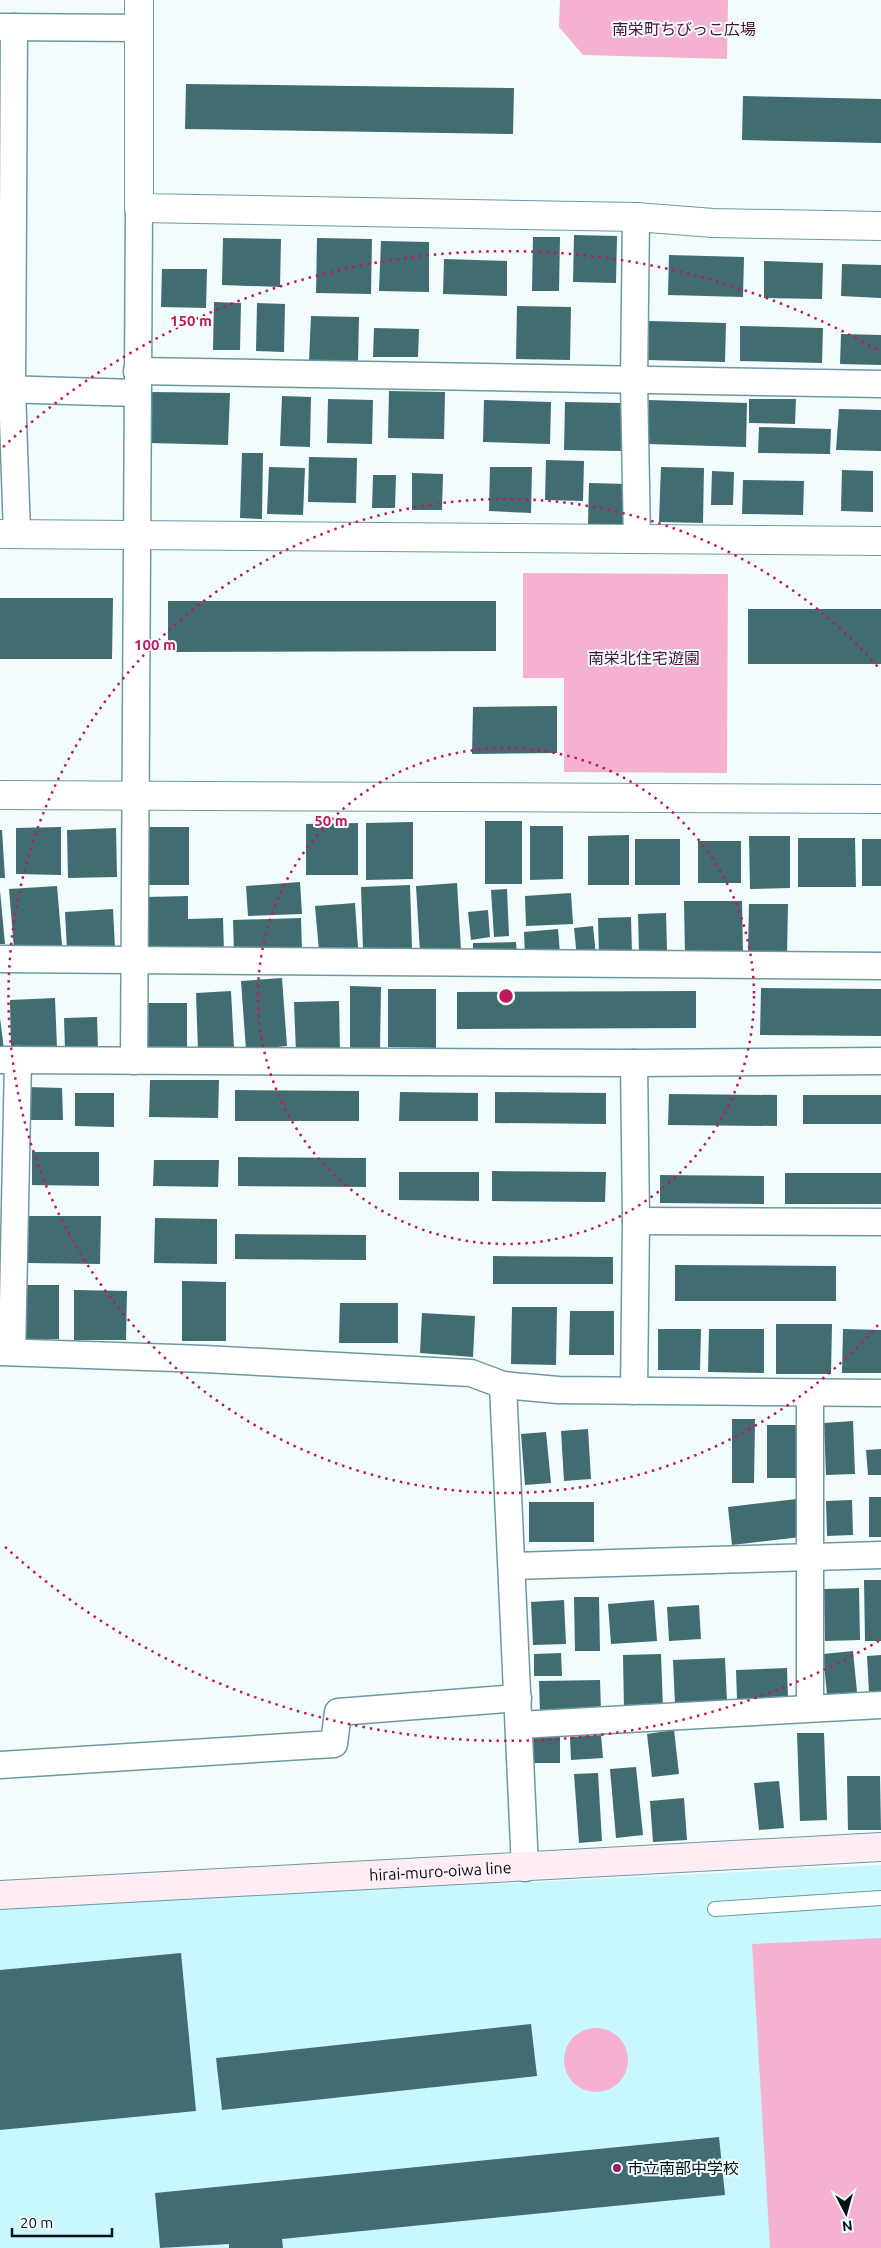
<svg xmlns="http://www.w3.org/2000/svg" width="881" height="2248" font-family="Ubuntu,'Noto Sans JP',sans-serif">
<rect width="100%" height="100%" fill="#f2fcfd"/>
<polygon fill="#c9f7fe" points="881,1865 881,2248 0,2248 0,1908"/>
<g fill="#f5b1d0">
<polygon points="560,0 728,0 727,59 583,55 559,27"/>
<polygon points="523,573 728,574 727,773 564,772 564,678 523,678"/>
<polygon points="881,1938 881,2248 770,2248 752,1944"/>
<circle cx="596" cy="2060" r="32"/>
</g>
<g fill="#406c72">
<polygon points="186,84 514,88 513,134 185,129"/>
<polygon points="743,96 881,99 881,143 742,140"/>
<polygon points="574,235 617,236 616,283 573,282"/>
<polygon points="533,237 560,237 559,291 532,291"/>
<polygon points="223,238 281,239 280,287 222,285"/>
<polygon points="317,238 372,239 371,294 316,293"/>
<polygon points="381,241 429,242 429,292 379,291"/>
<polygon points="669,255 744,257 743,297 668,295"/>
<polygon points="444,259 507,261 507,296 443,294"/>
<polygon points="764,261 823,263 822,299 764,298"/>
<polygon points="842,264 881,265 881,298 841,296"/>
<polygon points="162,269 207,269 206,308 161,307"/>
<polygon points="214,302 241,303 240,350 213,350"/>
<polygon points="257,303 285,304 284,352 256,351"/>
<polygon points="517,306 571,307 570,360 516,359"/>
<polygon points="311,316 359,317 358,362 309,361"/>
<polygon points="649,321 726,323 725,362 648,360"/>
<polygon points="740,326 823,328 822,363 740,361"/>
<polygon points="374,328 419,329 418,357 373,357"/>
<polygon points="841,334 881,335 881,365 840,364"/>
<polygon points="389,391 445,392 444,439 388,438"/>
<polygon points="152,392 230,393 228,445 150,443"/>
<polygon points="282,396 311,397 310,447 280,446"/>
<polygon points="328,399 373,400 372,444 327,443"/>
<polygon points="749,399 796,399 795,424 749,423"/>
<polygon points="484,400 551,402 550,444 483,442"/>
<polygon points="649,400 747,403 746,447 648,444"/>
<polygon points="565,402 623,403 622,451 564,450"/>
<polygon points="839,409 881,410 881,451 836,450"/>
<polygon points="759,427 831,429 830,454 758,453"/>
<polygon points="242,453 263,453 262,519 240,518"/>
<polygon points="309,457 357,458 356,503 308,502"/>
<polygon points="546,460 584,461 583,501 545,500"/>
<polygon points="269,467 305,468 303,515 267,514"/>
<polygon points="490,467 532,467 531,513 489,511"/>
<polygon points="661,467 704,468 703,523 659,522"/>
<polygon points="842,470 873,471 873,512 841,511"/>
<polygon points="712,471 734,472 733,505 711,505"/>
<polygon points="412,473 443,474 442,510 412,510"/>
<polygon points="373,475 396,475 395,508 372,508"/>
<polygon points="743,480 804,481 803,515 742,514"/>
<polygon points="589,483 626,484 625,525 588,524"/>
<polygon points="0,598 113,598 112,659 0,659"/>
<polygon points="168,601 496,601 496,651 168,652"/>
<rect x="748" y="609" width="133" height="55"/>
<polygon points="557,706 557,753 472,754 473,707"/>
<rect x="485" y="821" width="37" height="63"/>
<polygon points="413,822 413,879 366,880 366,823"/>
<polygon points="358,823 358,875 306,875 306,824"/>
<polygon points="530,826 563,826 563,879 530,880"/>
<polygon points="61,827 61,875 16,874 16,828"/>
<polygon points="148,827 189,827 189,885 149,885"/>
<polygon points="116,828 117,877 68,878 67,830"/>
<polygon points="0,830 2,830 5,878 0,878"/>
<polygon points="629,835 629,885 588,885 588,836"/>
<polygon points="749,836 790,836 790,888 750,889"/>
<polygon points="798,838 855,838 856,887 798,887"/>
<rect x="635" y="839" width="45" height="46"/>
<rect x="862" y="839" width="19" height="47"/>
<rect x="698" y="841" width="43" height="42"/>
<polygon points="300,882 302,914 248,916 246,886"/>
<polygon points="457,883 461,950 420,952 416,886"/>
<polygon points="410,885 412,948 363,949 361,887"/>
<polygon points="57,886 62,945 14,949 9,889"/>
<polygon points="507,889 509,936 494,937 491,890"/>
<polygon points="0,891 5,944 0,944"/>
<polygon points="571,893 573,924 526,926 525,896"/>
<polygon points="188,896 188,919 223,918 224,953 147,955 146,897"/>
<polygon points="684,901 742,901 743,955 685,955"/>
<polygon points="355,903 358,948 319,951 315,906"/>
<polygon points="749,904 788,904 787,955 748,955"/>
<polygon points="113,909 115,948 67,950 65,912"/>
<polygon points="488,910 490,937 471,940 468,912"/>
<polygon points="666,913 667,951 639,952 638,914"/>
<polygon points="631,917 632,954 599,956 598,918"/>
<polygon points="301,918 302,952 234,953 233,920"/>
<polygon points="593,926 596,956 577,958 574,928"/>
<polygon points="558,929 560,953 525,956 524,932"/>
<polygon points="516,942 517,956 473,957 473,943"/>
<polygon points="282,978 287,1046 246,1050 241,981"/>
<polygon points="350,986 381,987 380,1049 350,1049"/>
<polygon points="761,988 881,989 881,1036 760,1035"/>
<polygon points="388,989 436,989 436,1048 388,1047"/>
<polygon points="231,991 234,1049 198,1051 196,993"/>
<polygon points="696,991 696,1028 457,1029 457,992"/>
<polygon points="55,998 57,1048 11,1050 10,1000"/>
<polygon points="339,1001 340,1050 296,1052 294,1002"/>
<rect x="145" y="1003" width="42" height="51"/>
<polygon points="97,1017 98,1049 65,1050 64,1018"/>
<polygon points="0,1018 4,1050 0,1050"/>
<polygon points="150,1080 219,1080 218,1118 149,1117"/>
<polygon points="28,1087 62,1088 63,1120 28,1120"/>
<polygon points="235,1090 359,1091 359,1121 235,1121"/>
<polygon points="400,1092 478,1093 478,1121 399,1121"/>
<polygon points="495,1092 606,1093 606,1124 495,1123"/>
<polygon points="75,1093 114,1093 114,1127 75,1126"/>
<polygon points="669,1094 777,1095 777,1126 668,1125"/>
<rect x="803" y="1095" width="78" height="29"/>
<polygon points="32,1152 99,1152 99,1186 32,1185"/>
<polygon points="238,1157 366,1158 366,1187 238,1186"/>
<polygon points="154,1160 219,1160 218,1187 153,1186"/>
<polygon points="492,1171 606,1172 605,1202 492,1201"/>
<polygon points="399,1172 479,1172 479,1201 399,1200"/>
<rect x="785" y="1173" width="96" height="31"/>
<polygon points="660,1175 764,1176 764,1204 660,1203"/>
<polygon points="27,1216 101,1216 100,1264 27,1263"/>
<polygon points="155,1218 217,1219 217,1264 154,1263"/>
<polygon points="235,1234 366,1235 366,1260 235,1259"/>
<polygon points="493,1256 613,1257 613,1284 493,1284"/>
<polygon points="675,1265 836,1266 836,1301 675,1301"/>
<polygon points="182,1281 226,1282 226,1341 182,1341"/>
<rect x="21" y="1285" width="38" height="54"/>
<polygon points="74,1290 127,1291 126,1340 74,1340"/>
<polygon points="340,1303 398,1303 398,1343 339,1343"/>
<polygon points="512,1307 557,1307 556,1365 511,1364"/>
<polygon points="570,1311 614,1311 614,1355 569,1355"/>
<polygon points="422,1313 475,1316 473,1357 420,1353"/>
<polygon points="776,1324 832,1324 831,1374 776,1374"/>
<polygon points="658,1329 701,1329 700,1370 658,1370"/>
<polygon points="709,1329 764,1329 764,1373 708,1372"/>
<polygon points="843,1329 881,1330 881,1373 842,1373"/>
<polygon points="732,1419 755,1419 754,1483 732,1483"/>
<polygon points="853,1421 855,1474 826,1475 824,1423"/>
<polygon points="767,1425 799,1425 800,1478 767,1478"/>
<polygon points="588,1429 591,1479 564,1481 561,1431"/>
<polygon points="546,1432 551,1483 525,1485 521,1434"/>
<polygon points="881,1449 881,1475 868,1475 866,1450"/>
<rect x="869" y="1497" width="12" height="40"/>
<polygon points="797,1499 801,1537 732,1545 728,1507"/>
<polygon points="852,1500 853,1535 827,1536 826,1501"/>
<rect x="529" y="1502" width="65" height="40"/>
<polygon points="864,1580 881,1580 881,1641 865,1641"/>
<polygon points="859,1588 860,1640 825,1641 824,1589"/>
<polygon points="574,1597 599,1597 600,1651 575,1651"/>
<polygon points="564,1600 566,1644 533,1645 531,1602"/>
<polygon points="654,1600 657,1641 611,1644 608,1604"/>
<polygon points="699,1605 701,1639 669,1641 667,1607"/>
<polygon points="853,1651 857,1692 827,1695 823,1654"/>
<polygon points="561,1653 562,1676 534,1676 534,1654"/>
<polygon points="661,1654 663,1709 624,1709 623,1655"/>
<polygon points="881,1655 881,1692 869,1692 867,1656"/>
<polygon points="725,1658 727,1702 675,1704 673,1660"/>
<polygon points="787,1668 788,1698 737,1700 736,1670"/>
<polygon points="600,1680 601,1711 540,1713 539,1681"/>
<polygon points="674,1730 679,1774 652,1777 647,1734"/>
<polygon points="797,1733 824,1733 827,1820 800,1821"/>
<polygon points="601,1735 603,1758 571,1760 570,1737"/>
<rect x="533" y="1736" width="27" height="27"/>
<polygon points="636,1767 643,1835 616,1838 610,1769"/>
<polygon points="598,1773 602,1841 579,1843 574,1774"/>
<polygon points="847,1776 880,1776 881,1830 848,1830"/>
<polygon points="779,1781 784,1828 759,1830 754,1783"/>
<polygon points="684,1798 687,1840 653,1842 650,1801"/>
<polygon points="181,1953 196,2111 0,2130 0,1970"/>
<polygon points="531,2024 537,2076 222,2110 216,2058"/>
<polygon points="719,2137 725,2195 282,2239 283,2248 229,2248 229,2244 160,2248 155,2193"/>
</g>
<g fill="none" stroke-linecap="round" stroke-linejoin="round">
<g stroke="#6d9aa0" stroke-width="16">
<polyline id="service" points="715,1909 881,1898"/>
</g>
<g stroke="#6d9aa0" stroke-width="29">
<g id="minor">
<polyline points="0,27 139,28"/>
<polyline points="14,27 12,390 17,534"/>
<polyline points="636,217 634,381 637,539"/>
<polyline points="137,371 881,384"/>
<polyline points="0,389 137,393"/>
<polyline points="0,959 881,966"/>
<polyline points="0,1060 634,1063 881,1061"/>
<polyline points="134,1061 139,208"/>
<polyline points="636,1221 881,1222"/>
<polyline points="0,1352 204,1359 471,1373 503,1385 558,1390 881,1393"/>
<polyline points="12,1352 18,1060"/>
<polyline points="503,1385 525,1868"/>
<polyline points="634,1391 636,1221 634,1063"/>
<polyline points="810,1393 810,1708"/>
<polyline points="512,1566 881,1555"/>
<polyline points="519,1725 881,1705"/>
<polyline points="0,1765 334,1744 338,1712 518,1698"/>
</g>
</g>
<g stroke="#6d9aa0" stroke-width="30">
<g id="tertiary">
<polyline points="139,0 139,208 636,217 713,223 881,226"/>
<polyline points="0,534 881,541"/>
<polyline points="0,795 881,799"/>
</g>
</g>
<g stroke="#6d9aa0" stroke-width="30">
<g id="secondary">
<path id="s1" d="M0,1895L881,1847"/>
</g>
</g>
<use href="#service" stroke="#fff" stroke-width="14"/>
<use href="#minor" stroke="#fff" stroke-width="26"/>
<use href="#tertiary" stroke="#fff" stroke-width="28"/>
<use href="#secondary" stroke="#feedf5" stroke-width="28"/>
</g>
<g fill="none" stroke="#c2185b" stroke-width="2.5" stroke-dasharray="2.5 5">
<circle cx="506" cy="996" r="248"/>
<path d="M878 1325A497 497 0 1 1 878 667"/>
<path d="M879 1641A745 745 0 0 1 3 1545M3 447A745 745 0 0 1 879 351"/>
</g>
<circle fill="#9d1869" stroke="#f2fcfd" stroke-width="2" cx="617" cy="2168" r="5"/>
<g text-anchor="middle" stroke-width="4" stroke-linejoin="round" paint-order="stroke">
<g font-size="16" fill="#4c1133" stroke="#f2fcfd">
<text x="684" y="35">南栄町ちびっこ広場</text>
<text x="644" y="664">南栄北住宅遊園</text>
</g>
<g font-size="16" fill="#021114" stroke="#f2fcfd">
<text dy="6" stroke="none"><textPath href="#s1" startOffset="441">hirai-muro-oiwa line</textPath></text>
</g>
<g font-size="16" fill="#021114" stroke="#f2fcfd" text-anchor="start">
<text x="627" y="2174">市立南部中学校</text>
</g>
</g>
<circle cx="506" cy="996" r="8" fill="#c2185b" stroke="#f2fcfd" stroke-width="2.5"/>
<g font-size="15" text-anchor="middle" font-weight="bold" fill="#c2185b" stroke="#f2fcfd" stroke-width="4" stroke-linejoin="round" paint-order="stroke">
<text x="191" y="326">150 m</text>
<text x="155" y="650">100 m</text>
<text x="331" y="826">50 m</text>
</g>
<g transform="translate(846 2213) rotate(174)" stroke="#f2fcfd" stroke-width="4" paint-order="stroke">
<path d="M0-4L9 19L0 12L-9 19Z" fill="#021114"/>
<text y="-8" font-size="14" font-weight="bold" text-anchor="middle" fill="#021114">N</text>
</g>
<path d="M12 2228v8h100v-8" fill="none" stroke="#021114" stroke-width="2.5"/>
<text x="20" y="2228" font-size="15" fill="#021114" stroke="#f2fcfd" stroke-width="4" paint-order="stroke">20 m</text>
</svg>
